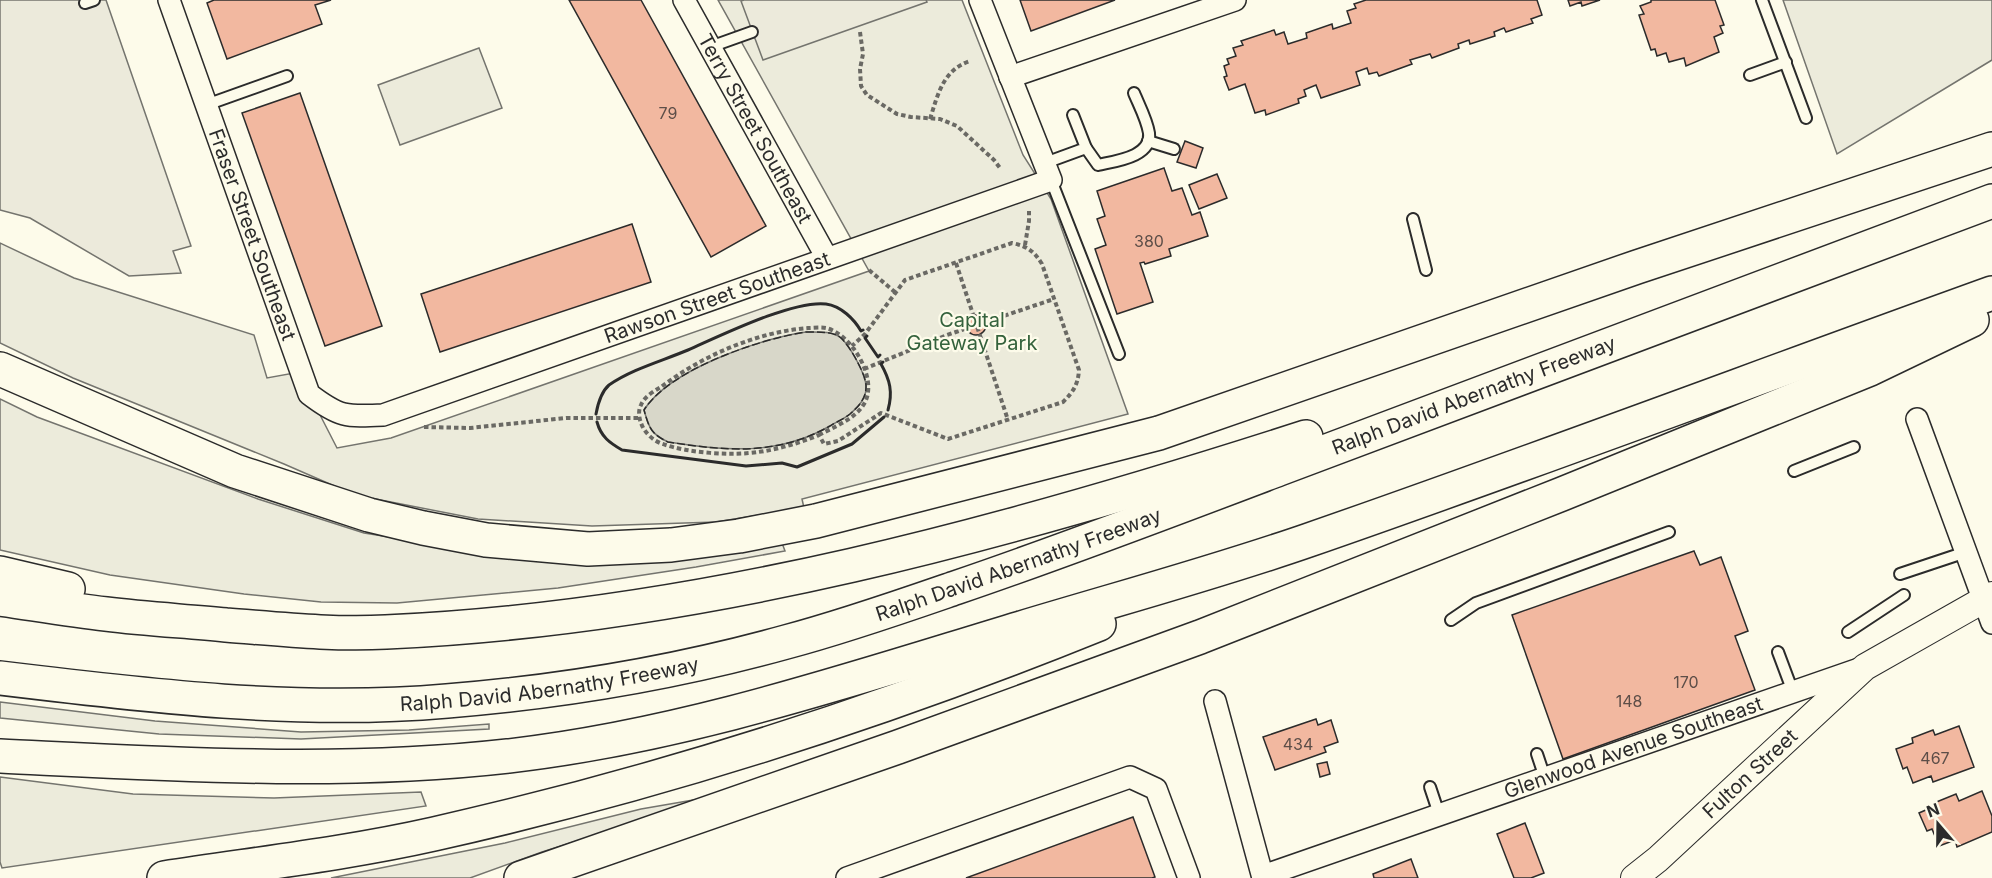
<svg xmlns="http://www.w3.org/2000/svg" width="1992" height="878" font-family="Inter,sans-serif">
<rect width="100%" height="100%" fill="#fdfbea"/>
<g fill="#ecebdb" stroke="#74746e" stroke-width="1.5">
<polygon points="718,0 962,0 1023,155 1051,199 1128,414 802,499 804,508 716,522 592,526 478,519 355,495 284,464 73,378 0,343 0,243 74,278 254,335 267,378 294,373 317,409 337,448 391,438 869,271"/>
<polygon points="1783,0 1992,0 1992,60 1837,154"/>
<polygon points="479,48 502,108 400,145 378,85"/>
<polygon points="0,399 37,417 258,499 364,533 555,563 615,563 782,543 785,551 696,567 558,588 397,603 321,602 244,594 110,575 0,550"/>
<polygon points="0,702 155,721 301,732 409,730 489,724 489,729 301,739 159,734 0,718"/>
<polygon points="0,777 133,794 274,798 421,792 426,806 2,868 0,862"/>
<polygon points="699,799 643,820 542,852 470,878 331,878 505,843 641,809"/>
</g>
<g fill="#eceadb" stroke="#74746e" stroke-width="1.5">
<polygon points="0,0 106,0 191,246 173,251 181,273 129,276 30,218 0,210"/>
<polygon points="744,0 926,0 927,2 763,60 741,1"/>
</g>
<path fill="#d8d7c9" stroke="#74746e" stroke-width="1.5" d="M806,332C817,332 833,331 841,338C850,346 867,376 866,388C866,399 858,407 850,414C844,419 836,422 830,426C777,456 726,451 668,442C651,434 649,428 644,410C670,369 760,339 806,332Z"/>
<g fill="#f2b8a0" stroke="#2b2b2b" stroke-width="1.5">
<polygon points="214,0 331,0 315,5 322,24 227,59 207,3"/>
<polygon points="569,0 641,0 766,226 711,257"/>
<polygon points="1020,0 1115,0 1031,31"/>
<polygon points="1366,0 1537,0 1542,15 1531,19 1533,23 1506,32 1504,28 1494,32 1495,36 1470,44 1469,40 1458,44 1459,48 1432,58 1430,54 1410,60 1412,64 1379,76 1377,72 1369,74 1367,68 1356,72 1360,85 1321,98 1316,85 1304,90 1306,96 1298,99 1299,103 1266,115 1265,110 1255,113 1245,84 1229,90 1224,77 1227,76 1224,66 1229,64 1227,59 1236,56 1233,48 1243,45 1241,41 1274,30 1276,35 1284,32 1288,44 1307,38 1306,33 1332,24 1333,29 1351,23 1347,11 1356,8 1354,4"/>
<polygon points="1568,0 1600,0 1582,6 1581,2 1570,6"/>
<polygon points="1651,0 1715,0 1724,25 1720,26 1723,33 1714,37 1719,52 1686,66 1684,58 1669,62 1666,53 1657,56 1655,49 1651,50 1639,15 1644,14 1640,6 1651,2"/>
<polygon points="300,93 382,326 325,346 242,113"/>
<polygon points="1185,141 1203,148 1196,168 1177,162"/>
<polygon points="1164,168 1172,191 1182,188 1192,215 1200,212 1208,236 1169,249 1171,256 1145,264 1144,262 1140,263 1153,302 1117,314 1095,249 1106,245 1097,219 1105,216 1097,191"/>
<polygon points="1217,174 1227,198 1199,209 1189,185"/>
<polygon points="632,224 651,282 440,352 421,294"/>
<circle cx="976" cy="325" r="10"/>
<polygon points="1694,551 1700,565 1721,557 1748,631 1735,636 1755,690 1563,759 1512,615"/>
<polygon points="1316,719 1318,725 1331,720 1338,742 1324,747 1326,752 1275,770 1263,737"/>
<polygon points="1959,726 1974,767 1933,782 1931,776 1913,783 1907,767 1903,769 1896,749 1913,743 1912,738 1933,730 1935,735"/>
<polygon points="1327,762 1330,774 1320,777 1317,764"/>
<polygon points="1982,791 1992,816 1992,832 1957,847 1955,840 1939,846 1932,829 1927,831 1919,813 1935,806 1934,803 1956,794 1959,801"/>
<polygon points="1133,817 1155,877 1152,878 966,878"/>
<polygon points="1525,823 1544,873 1531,878 1514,878 1497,834"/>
<polygon points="1411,859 1418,878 1374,878 1373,874"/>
</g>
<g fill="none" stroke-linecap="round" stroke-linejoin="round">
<g stroke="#2b2b2b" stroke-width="14">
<g id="service">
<polyline points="1762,0 1806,118"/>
<polyline points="85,3 94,0"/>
<polyline points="710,47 752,32"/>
<polyline points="1750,75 1786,62"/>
<polyline points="206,105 287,76"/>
<polyline points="1148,141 1174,149"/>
<path d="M1086,148L1098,165C1115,161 1152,157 1149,133C1147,120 1139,105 1134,93"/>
<polyline points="1045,163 1086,148 1073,115"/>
<polyline points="1051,180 1119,354"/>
<polyline points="1413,219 1426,270"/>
<polyline points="1794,471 1854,447"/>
<polyline points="1900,574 1966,552"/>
<polyline points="1451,620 1476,603 1669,532"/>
<polyline points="1848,632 1904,595"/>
<polyline points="1778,652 1793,692"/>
<polyline points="1537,754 1545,778"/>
<polyline points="1430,787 1439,814"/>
</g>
</g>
<g stroke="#2b2b2b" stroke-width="24">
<g id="minor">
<path id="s1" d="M169,0L309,394C339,417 346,417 383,415L1051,180L980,0"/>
<path id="s2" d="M684,0L827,258"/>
<polyline points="1010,77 1235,0"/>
<polyline points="1917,419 1992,623"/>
<polyline points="1215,701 1263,878"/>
<path id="s3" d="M1263,876L1862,668"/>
<polyline points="847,878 1130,777 1156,789 1189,878"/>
</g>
</g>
<g stroke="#2b2b2b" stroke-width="28">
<g id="tertiary">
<path id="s4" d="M1634,878L1658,859L1865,667L1992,595"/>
</g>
</g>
<g stroke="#2b2b2b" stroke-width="36">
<g id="motorway">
<polyline points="0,369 235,471 369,515 423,528 486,540 588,549 671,545 739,536 816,521 1159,433 1637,267 1992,149"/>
<polyline points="0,573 68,589"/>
<path d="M0,599C35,604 71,610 106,614C146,619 186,621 226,625C279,629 333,635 386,632C700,618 1008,533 1306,437"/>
<path id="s5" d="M0,678C149,696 298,714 447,701C559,692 678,672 786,642C843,627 900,607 955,588C1064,551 1171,510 1279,469C1516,379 1754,290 1992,201"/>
<path d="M0,756C169,764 340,775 508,756C684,736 852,679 1021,628C1117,599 1214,573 1309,540C1537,461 1764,375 1992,293"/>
<path d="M164,878C254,864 345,854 434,834C661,783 884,711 1099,624"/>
<polyline points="521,878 898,747 1200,637 1562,494 1870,369 1972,320"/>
</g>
</g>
<g stroke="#6a6964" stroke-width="4" stroke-dasharray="4.5 3" stroke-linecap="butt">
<polyline points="860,32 863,54 860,69 861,86 867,95 897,114 911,117 940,119 957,126 994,160 1000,168"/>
<path d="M930,119C938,94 943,70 970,61"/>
<polyline points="1025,245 1029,221 1029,211"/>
<polyline points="956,263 1008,420"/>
<polyline points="869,270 896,293"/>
<polyline points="864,369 947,335 1054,299"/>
<polyline points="424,427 470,428 566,418 639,418"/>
<path d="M819,435C834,427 855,419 864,404C879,380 852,334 826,328C820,327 813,328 808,328C756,332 702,356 661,387C654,391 644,397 641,405C638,410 639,418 641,423C644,432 653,441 663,444C687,453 733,456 758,452C780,449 799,443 819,435L824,444L838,441L881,413L948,439L1063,402C1073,392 1078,385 1079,370L1042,264C1034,251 1027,246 1012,243L905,280L865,334L852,346"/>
</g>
<use href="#service" stroke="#fdfbea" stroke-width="10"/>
<use href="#minor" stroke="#fdfbea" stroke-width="21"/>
<use href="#tertiary" stroke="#fdfbea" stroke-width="26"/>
<use href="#motorway" stroke="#fdfbea" stroke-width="33"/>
<path stroke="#2b2b2b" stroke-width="1.5" stroke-dasharray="8 3" stroke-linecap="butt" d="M806,332C817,332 833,331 841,338C850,346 867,376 866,387C866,399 858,407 850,414C844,419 836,422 830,426C777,456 726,451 668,442C651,434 649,428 644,410C670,369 760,339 806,332Z"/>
<g stroke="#2b2b2b" stroke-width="3">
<polyline points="867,336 865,338 878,357 880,355"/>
<path d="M883,362L881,364C890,380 893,392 888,410"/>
<path d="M596,414C598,403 601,392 609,385C632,369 662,361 688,350C720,336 793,300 826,304C841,306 854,319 861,331L863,330"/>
<path d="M597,422C601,437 610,443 622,450L746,466L782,463L797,467L852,444L884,417"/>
</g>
</g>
<g text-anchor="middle" stroke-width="4.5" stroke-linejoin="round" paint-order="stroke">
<g font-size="16" fill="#5d4e48">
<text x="668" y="119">79</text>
<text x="1149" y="247">380</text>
<text x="1686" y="688">170</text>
<text x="1629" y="707">148</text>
<text x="1298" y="750">434</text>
<text x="1935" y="764">467</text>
</g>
<g font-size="20" fill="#2b2b2b" stroke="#fdfbea">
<text dy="7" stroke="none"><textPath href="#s2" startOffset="147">Terry Street Southeast</textPath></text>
<text dy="7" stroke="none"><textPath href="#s1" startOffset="249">Fraser Street Southeast</textPath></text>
<text dy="7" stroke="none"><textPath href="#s1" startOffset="852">Rawson Street Southeast</textPath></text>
<text dy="7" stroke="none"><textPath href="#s5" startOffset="1524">Ralph David Abernathy Freeway</textPath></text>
<text dy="7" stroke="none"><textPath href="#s5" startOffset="1038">Ralph David Abernathy Freeway</textPath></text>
<text dy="7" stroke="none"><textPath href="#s5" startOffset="552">Ralph David Abernathy Freeway</textPath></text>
<text dy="7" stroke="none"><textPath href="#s3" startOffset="392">Glenwood Avenue Southeast</textPath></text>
<text dy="7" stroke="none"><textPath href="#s4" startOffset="156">Fulton Street</textPath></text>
</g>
<g font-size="20" fill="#34623c" stroke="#fdfbea">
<text x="972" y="327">Capital<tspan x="972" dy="23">Gateway Park</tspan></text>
</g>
</g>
<g transform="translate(1938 824) rotate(340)" stroke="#fdfbea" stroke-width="4.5" paint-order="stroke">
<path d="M0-4.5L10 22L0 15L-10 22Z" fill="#2b2b2b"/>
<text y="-9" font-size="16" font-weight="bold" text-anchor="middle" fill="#2b2b2b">N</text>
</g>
</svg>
